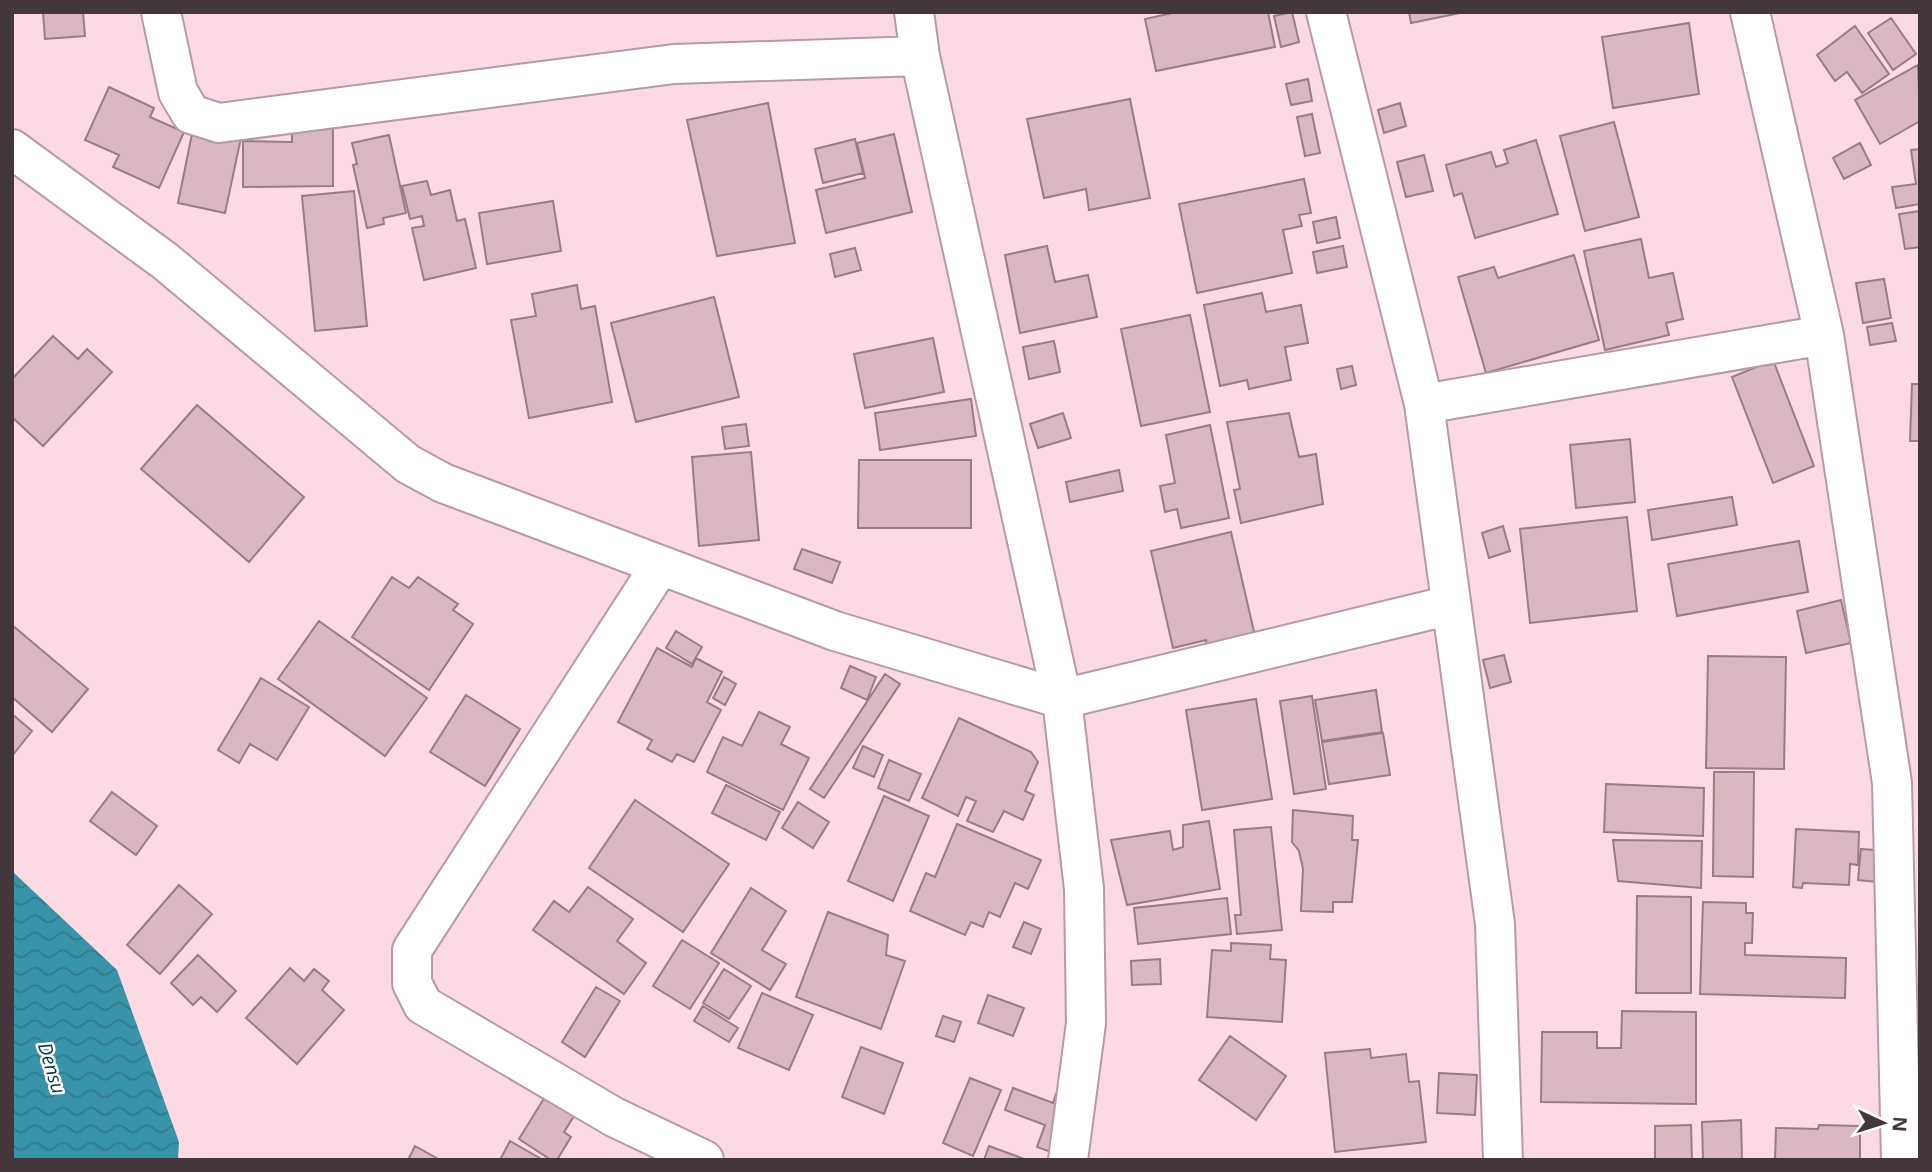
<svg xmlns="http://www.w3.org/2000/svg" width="1932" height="1172" viewBox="0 0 1932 1172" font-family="'Open Sans',sans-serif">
<defs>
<pattern id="water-waves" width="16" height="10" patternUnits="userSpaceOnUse" patternTransform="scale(1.75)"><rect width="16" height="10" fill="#3994a9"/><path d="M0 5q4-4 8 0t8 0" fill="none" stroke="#327a8b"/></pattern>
</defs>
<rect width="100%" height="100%" fill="#fcdae3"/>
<!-- water -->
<path fill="url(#water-waves)" d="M12,871L117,970L179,1142L178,1160H12Z"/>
<!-- building -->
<path fill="#d9b8c1" stroke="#9a7c84" stroke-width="2" d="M43,12H83L85,36L45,39Z
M1177,12H1268L1275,47L1156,71L1145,19Z
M1292,12L1299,42L1281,47L1274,16Z
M1409,12H1465L1411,23Z
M1891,18L1916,54L1893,70L1868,33Z
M1689,23L1699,94L1613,108L1602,37Z
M1855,26L1889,74L1862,93L1847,72L1835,81L1817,55Z
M1918,65L1920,121L1880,144L1855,100Z
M1308,79L1312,101L1291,105L1286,84Z
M109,87L154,108L150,117L184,132L159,188L113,167L119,155L85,140Z
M1130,99L1150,198L1089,210L1086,189L1044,198L1027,119Z
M768,103L795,243L717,256L687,120Z
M1400,103L1406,126L1384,133L1378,110Z
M1312,114L1320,153L1305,156L1297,117Z
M1614,122L1639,217L1585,231L1560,136Z
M194,124L242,133L225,213L178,203Z
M333,128V186L243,187V141L292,142V129Z
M894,134L912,212L826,233L816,190L865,178L857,143Z
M389,135L406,213L383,218L384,224L367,228L353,165L357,164L352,143Z
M855,139L863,173L823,183L815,149Z
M1536,140L1558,214L1475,238L1462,193L1454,196L1446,165L1491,152L1496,167L1508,163L1504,150Z
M1860,143L1871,165L1844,179L1833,158Z
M1920,149V204L1896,208L1892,187L1916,184L1911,150Z
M1424,155L1433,191L1406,197L1397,162Z
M1304,179L1311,213L1299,215L1302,226L1283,230L1292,273L1197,293L1179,204Z
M427,181L431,195L450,190L457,221L465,219L476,268L424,280L412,228L424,226L422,216L410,219L402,186Z
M354,191L367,326L315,331L302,196Z
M553,201L561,251L487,264L479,213Z
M1920,211V247L1905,249L1899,214Z
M1336,217L1340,238L1317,243L1313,222Z
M1641,239L1649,278L1673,273L1683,319L1666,323L1669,335L1605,350L1584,251Z
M1047,246L1055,282L1088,275L1097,317L1020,333L1005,255Z
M1343,246L1347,267L1317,273L1313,252Z
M855,248L861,270L835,277L830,254Z
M1574,255L1599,340L1486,373L1458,277L1494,267L1498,278Z
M1884,279L1891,318L1863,323L1856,283Z
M577,285L581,309L595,306L612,402L529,418L511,320L536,316L532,294Z
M1262,293L1266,312L1301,305L1308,343L1285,347L1291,380L1249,389L1247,380L1220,386L1204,305Z
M714,297L739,397L636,422L611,323Z
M1190,315L1210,412L1141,426L1121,329Z
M1892,323L1896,341L1870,345L1867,327Z
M53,336L78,359L87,349L112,372L43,446L12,417V379Z
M933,338L944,392L865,408L854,354Z
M1054,341L1060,372L1029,379L1023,347Z
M1773,360L1814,466L1773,483L1732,377Z
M1352,366L1356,385L1341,389L1337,369Z
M1912,384H1920V441H1910Z
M971,399L976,436L880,450L875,413Z
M197,405L304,497L249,562L141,469Z
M1063,413L1071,438L1038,448L1030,424Z
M1289,413L1299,457L1316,454L1323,504L1241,523L1234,490L1240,489L1227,422Z
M746,424L749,446L725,449L722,427Z
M1210,425L1229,518L1181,528L1177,509L1165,512L1160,486L1175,483L1166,435Z
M1630,439L1635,502L1576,508L1570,445Z
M751,452L759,540L699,546L692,457Z
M859,460H971V528H858Z
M1119,470L1123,491L1070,502L1066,482Z
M1732,497L1737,525L1652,540L1648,510Z
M1627,517L1637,611L1530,623L1520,529Z
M1503,526L1510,551L1489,558L1482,533Z
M1231,532L1255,636L1207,647L1206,640L1173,648L1151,551Z
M1799,541L1808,592L1677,616L1668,564Z
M802,549L840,562L832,583L794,569Z
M392,577L409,588L418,577L458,604L453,610L473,624L429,690L352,637Z
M1841,600L1851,643L1806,653L1797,611Z
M319,621L427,698L385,756L278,679Z
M12,625L88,689L52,732L12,697Z
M676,631L702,647L692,664L666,648Z
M657,648L692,667L696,658L722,672L707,702L721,710L694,762L677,754L672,762L647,749L652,740L618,722Z
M1504,655L1511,682L1490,688L1483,660Z
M1708,656L1786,657L1784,769L1706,768Z
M850,666L876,677L867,700L841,688Z
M885,674L900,684L824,798L810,789Z
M724,677L736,684L725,705L713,698Z
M261,678L309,707L277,760L250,744L239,763L218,750Z
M1376,690L1382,732L1322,741L1315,700Z
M466,695L520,729L485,786L430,752Z
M1312,696L1326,789L1294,794L1280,701Z
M1256,699L1272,799L1202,810L1186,710Z
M759,712L790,727L781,744L809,758L783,810L707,772L723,737L742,746Z
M12,714L32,731L12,756Z
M959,718L1031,752L1038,762L1025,791L1034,795L1023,820L1004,811L993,832L967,821L976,801L966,797L958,816L922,798Z
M1383,733L1390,775L1329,784L1322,742Z
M863,746L883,755L874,777L853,768Z
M889,760L921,774L909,801L878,788Z
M1714,772H1754L1753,877L1713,876Z
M1606,784L1704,788L1703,836L1604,832Z
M726,785L780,812L766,840L712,813Z
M112,792L157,826L136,855L90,821Z
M884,796L929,816L893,901L848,881Z
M635,800L729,864L683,932L589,868Z
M798,802L829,822L813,848L782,828Z
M1293,810L1353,816L1352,840H1358L1352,902H1333V912L1301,911L1303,869L1299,851L1292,842Z
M1209,821L1220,889L1127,905L1111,840L1170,831L1173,850L1183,847V825Z
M957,824L1041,860L1028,889L1015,883L1000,917L989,912L983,927L971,922L965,935L910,911L926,873L935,877Z
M1271,827L1282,930L1237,934L1235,915H1241L1234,830Z
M1796,829L1859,832L1858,865L1850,864L1849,885L1803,883L1802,888L1793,887Z
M1613,840L1702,841L1701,888L1618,881Z
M1861,849L1890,851L1887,883L1858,880Z
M179,885L212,914L160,974L127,945Z
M588,887L633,919L617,941L646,963L624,994L533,930L554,901L569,912Z
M751,888L786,911L762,950L786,964L770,990L711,953Z
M1637,896L1691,897V993H1636Z
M1227,898L1231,934L1138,944L1134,908Z
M1703,902L1746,903V913H1753L1752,943H1745V955L1846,958L1845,998L1700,994Z
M828,912L888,935L886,955L905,961L881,1029L796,997Z
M1024,922L1041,929L1031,954L1013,947Z
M682,940L719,963L690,1009L653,986Z
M1231,943L1271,945L1270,959L1286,960L1282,1022L1207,1017L1212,950L1231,951Z
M198,955L236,991L217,1012L201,997L193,1005L171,983Z
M1160,959L1161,984L1132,985L1131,961Z
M290,968L304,981L314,969L329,981L322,990L344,1010L297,1064L246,1018Z
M724,969L751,986L729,1019L703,1003Z
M596,987L620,1001L585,1057L562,1042Z
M762,993L813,1015L789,1070L738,1048Z
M988,995L1024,1008L1013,1036L978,1023Z
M703,1006L738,1028L729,1042L694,1021Z
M1622,1011L1696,1012V1104L1541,1102L1542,1032H1597V1048H1621Z
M943,1016L961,1022L954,1042L936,1036Z
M1230,1036L1286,1076L1256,1120L1199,1080Z
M861,1047L903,1063L884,1114L842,1097Z
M1370,1049L1371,1058L1406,1054L1409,1082L1419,1081L1426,1142L1335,1152L1325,1053Z
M1439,1073L1477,1075L1475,1115L1437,1113Z
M970,1078L1001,1090L973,1156L943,1143Z
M551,1087L581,1105L564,1132L571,1137L557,1160H551L519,1139Z
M1013,1088L1053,1103L1056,1094L1070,1099L1051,1152L1037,1147L1045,1125L1005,1110Z
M1741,1120L1742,1160H1703L1702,1122Z
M1691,1125L1692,1160H1655V1126Z
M1819,1125L1860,1126V1160H1775L1776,1128L1818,1129Z
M510,1141L543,1160H500Z
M415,1146L440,1160H408Z
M989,1146L1027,1160H984Z"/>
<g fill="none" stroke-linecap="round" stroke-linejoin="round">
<!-- minor casing -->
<g stroke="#b99aa2" stroke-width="42">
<path id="minor" d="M161,12L178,92L191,114L219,123L674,64L920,56
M914,12L920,56L1062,699L1084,889L1086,1023L1068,1160
M1326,12L1424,404L1495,924L1503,1160
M1750,12L1824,335L1892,783L1901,1160
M12,149L165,261L408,464L443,483L835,631L1062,699L1451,605
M1424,404L1824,335
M660,566L412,950V983L423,1005L614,1117L704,1160"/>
</g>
<!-- minor -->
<use href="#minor" stroke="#fff" stroke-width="38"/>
</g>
<g text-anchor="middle" stroke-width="5" stroke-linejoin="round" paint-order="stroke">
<!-- water labels -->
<g font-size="19" font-style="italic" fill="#003a45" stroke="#fff">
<text transform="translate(52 1068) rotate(73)" y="7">Densu</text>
</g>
</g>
<!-- border -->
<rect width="1932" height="1172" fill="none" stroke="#44373b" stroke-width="28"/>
<!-- north arrow -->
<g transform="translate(1883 1123) rotate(94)" stroke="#ffffff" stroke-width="5" paint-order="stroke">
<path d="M0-5L12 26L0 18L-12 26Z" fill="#44373b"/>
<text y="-10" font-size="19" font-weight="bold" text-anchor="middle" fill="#44373b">N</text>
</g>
</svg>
